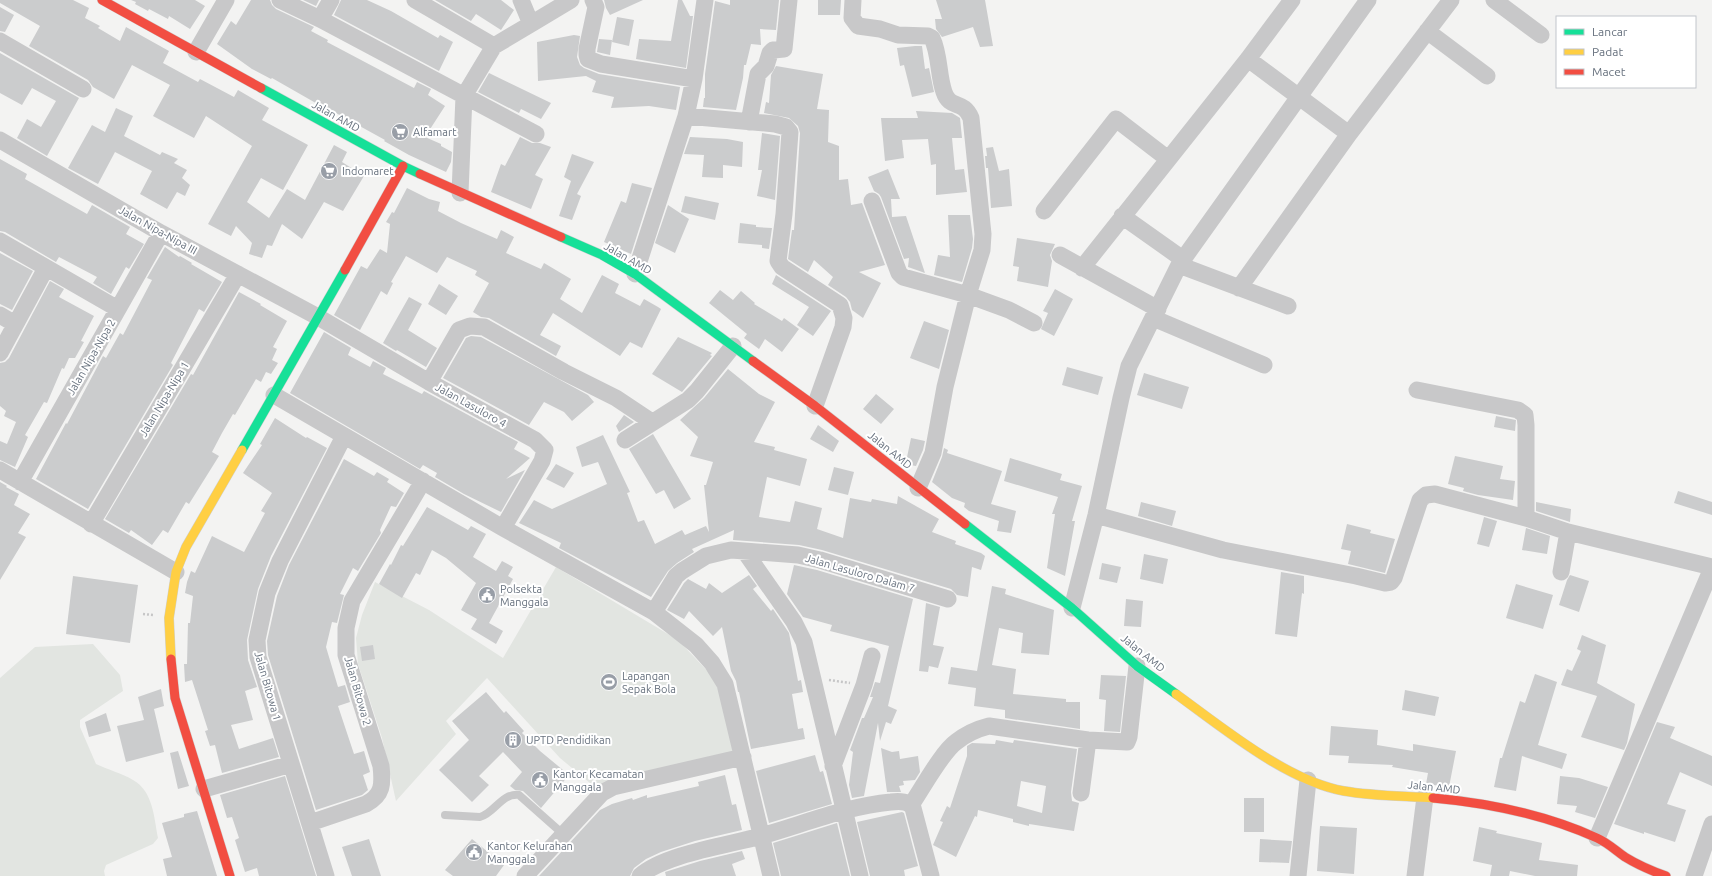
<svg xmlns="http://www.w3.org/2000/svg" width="1712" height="876" viewBox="0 0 1712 876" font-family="Ubuntu,sans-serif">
<rect width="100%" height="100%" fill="#f3f3f2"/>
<!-- green -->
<path fill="#e2e5e1" d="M556,567L678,640L716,680L735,752L596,788L560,758L487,678L446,721L456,734L396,801L382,738L358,664L356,638L362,615L375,582L429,610L503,658Z
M93,644L120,675L123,691L80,720V727L96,764C108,770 122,773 133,780C153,791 154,817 158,838L153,844L106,865L104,871L105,876H0V678L35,647Z"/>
<!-- building -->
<path fill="#cbcccd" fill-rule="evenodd" d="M0,0H73L89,8L85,18L100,26L98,28L120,41L126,27L169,51L163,63L198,82L200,79L234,97L238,90L269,108L262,120L308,145L283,190L261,178L247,202L269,218L287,189L305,200L334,145L347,152L342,162L364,176L343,211L324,202L302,239L282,224L272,246L267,245L262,258L249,254L252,243L236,226L231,236L208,224L252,146L206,116L194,138L153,116L170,85L132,65L114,99L93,87L88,80L29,46L40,26L0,3Z
M131,0H195L205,6L190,29L169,16L168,19L149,9L148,11L135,4L136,2Z
M251,0H270L272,5L276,9L314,27L311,31L328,40L327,42L414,88L417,82L431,89L428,95L445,106L425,137L441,144V146L452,152L451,162L446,172L409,155L384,141L385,140L336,113L335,114L272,78L271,79L252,69L217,44L231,21L236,25Z
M303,0H319L316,6Z
M341,0H367L391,11L438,38L440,35L453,42L439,71L334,15Z
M435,0H501L514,10L501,30L476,14L471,21Z
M604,0H643L610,15L606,8Z
M678,0H682L690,16H693L686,68L636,59L639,39L671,41Z
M730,0H779L776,30L760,29L761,45L751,44L746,65H744L743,78L736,110L703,107L704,98H705V74L715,1L730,5Z
M818,0H841L840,15H818Z
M936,0H985L993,46L980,47L973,27L942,37L936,29L935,19H942Z
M0,7L14,15L5,32L0,31Z
M617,17L634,20L629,46L612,42Z
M574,35L580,36L577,57L580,65L584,68L599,74L680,87L676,110L649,106L611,108L614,97L592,92L596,81L586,76L538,81L537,42Z
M599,39L612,40L610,55L597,52Z
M915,46H922L925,69L929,68L934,92L912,97L904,65L900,66L897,48Z
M0,53L79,98L47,156L17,138L27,119L41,127L56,101L32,88L22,105L0,93Z
M776,66L823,74L817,109L829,110L828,142L839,146V180L848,179L851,205L862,203L885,265L859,272L881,283L863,318L852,310L850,302L846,297L828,285L833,277L814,260L808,272L788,259L792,230H794L800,133L798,126L789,118L764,113L766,102L769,103L771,75Z
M489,73L551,103L541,119L521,109L519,113L478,92Z
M116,108L133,116L124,136L160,155L162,152L178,159L174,163L187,170L182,178L190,185L185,196L177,192L167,209L140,194L152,171L115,152L98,184L68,168L92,125L105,132Z
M916,111L952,113L960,118L962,138H952L955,170L964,169L967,192L936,195V164L931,165L928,139L902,140L904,158L885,161L881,118H918Z
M762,133L780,136L775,200L757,196L762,170H758Z
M520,137L532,143H540L551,147L535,175L543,179L531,209L491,192L501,164L505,166Z
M690,137L727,139L743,142L742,167L723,165V178L702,177L704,155L684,154Z
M993,147L999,171L1009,169L1012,206L991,208L988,168H986L985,156H987L986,148Z
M572,154L594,162L577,194L581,196L572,220L559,216L571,181L564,177Z
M0,159L27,174L25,179L87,214L92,205L130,227L126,234L144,244L129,269L126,267L111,294L93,283L97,277L59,257L56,262L5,232L0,231Z
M888,169L900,199H891L892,217L906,216L925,273L908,267L909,258L904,259L881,197L879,194L874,191L868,177Z
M632,183L652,188L631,254L604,242L621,201L626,203Z
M407,188L429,199L440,202L438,211L461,223L497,239L501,230L514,237L506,253L541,269L544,263L571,279L560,299L582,313L602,275L619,284L615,293L640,306L644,299L658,307L661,309L642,348L630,342L620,356L553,313L540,335L561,346L556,356L489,318L481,317L473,312L489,283L475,275L477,271L447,257L437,273L406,256L391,282L393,283L387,295L381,291L360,330L334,315L361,266L367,269L380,249L387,253L390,224L386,222L392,212L394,213Z
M685,196L719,203L715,220L681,212Z
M668,205L689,219L675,253L655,243Z
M948,215H970L973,239L972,248L962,282L934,275L938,255L950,257Z
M740,223L756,225V227L772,228L769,249L762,248V245L738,243Z
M1017,238L1055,244L1050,255L1052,261L1048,287L1017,281L1019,267L1013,266Z
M165,247L179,257L180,256L192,263L191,264L222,282L204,312L199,309L171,363L173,365L88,509L36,479L66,423L67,424L103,356L106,358L120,333L123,335L152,280L147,278Z
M0,253L33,271L12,310L0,304Z
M776,275L831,311L813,336L797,325L809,307L772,284Z
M50,281L64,289L59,297L94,316L81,341L84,342L75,358H69L64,369L62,368L47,403L44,402L25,435L28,437L15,467L0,460V441L7,444L16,422L4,416L6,411L0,406V363L5,362L9,358Z
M439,284L458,296L446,315L428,304Z
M1055,289L1073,299L1054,336L1041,329L1048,313L1043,311Z
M720,290L733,300L741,291L755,303L754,304L782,321L784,318L799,329L782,352L765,339L759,349L744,338L747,334L709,303Z
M239,292L261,304L260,305L287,321L273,347L277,349L272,360L278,363L271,374L266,372L261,382L256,379L235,415L233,414L222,433L212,452L219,456L189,504L186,502L168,533L163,530L152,545L131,530L129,533L105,519L191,374L193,375Z
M409,297L422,304L408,330L437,348L426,367L397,350L396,351L383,343Z
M924,321L949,330L939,369L910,358Z
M324,332L351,348L348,355L370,367L373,361L386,368L383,374L422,394L424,391L518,442L514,449L530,458L506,479L525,470L501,512L464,494L435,477L437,473L423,465L420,469L290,393Z
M471,336L481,337L588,395L594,402L572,421L564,412L544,402L529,425L443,378L466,338Z
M678,337L712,353L710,355L712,356L682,392L652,374Z
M1067,367L1103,377L1098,395L1062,385Z
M728,369L759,394L775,402L754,442L775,447L774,450L807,459L800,486L767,477L759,517L790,522L795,501L822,508L817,529L843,538L850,498L871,502L872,499L897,504L898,496L939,519L932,532L956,541L955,544L981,553L985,556L981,570L972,567L968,597L957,595L951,589L822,550L799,545L733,540L734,530L692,549L694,552L677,563L668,571L651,597L559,548L561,543L519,523L534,500L552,509L607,484L598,462L582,467L576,447L603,435L630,492L627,493L638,522L644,520L655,544L682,530L685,535L706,526L709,532L704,485H706L713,462L690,456L698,437L680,420L704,398Z
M1144,373L1189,387L1182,409L1137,395Z
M876,394L894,409L881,424L863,409Z
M624,415L634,422L619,432L616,426Z
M1496,416L1516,420L1515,431L1494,427Z
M275,418L306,438L307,437L327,448L271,556L258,589L247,640L248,660L257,687L245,691L253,720L231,725L239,749L273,738L279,757L222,773L215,745L210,746L205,731L208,730L192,680L185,682L184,664H187L188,623H190L193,596L185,593L187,582L191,571L195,573L212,536L244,552L265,513L261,511L272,493L243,473L262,445L260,444Z
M818,425L839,441L833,452L810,439Z
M653,434L691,499L674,509L664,490L656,494L629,449Z
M911,438L925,441L923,450L916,466L910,465L906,462Z
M944,448L948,450L947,453L1002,471L991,504L1016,511L1011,533L997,531L999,521L969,511L964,507L965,503L952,498L932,482L942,457Z
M1455,456L1503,466L1500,479L1515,481L1513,500L1478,495L1463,491L1464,488L1448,484Z
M1010,458L1062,474L1060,480L1082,486L1072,521H1075L1065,576L1047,568L1055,514H1052L1058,497L1004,481Z
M344,459L374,476L377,472L389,479L387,482L404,493L396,507L391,506L380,530L381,533L358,571L353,568L340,594L344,595L337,623L332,622L326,647L338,687L345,685L350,702L338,706L354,754L364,751L370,772L363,775L368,790L362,795L316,810L268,655L267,641L277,596L289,565Z
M556,464L574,473L564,488L546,479Z
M834,467L854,472L848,495L828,490Z
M0,482L7,486L6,487L19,494L14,505L30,514L18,533L26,537L0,580Z
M1678,491L1712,502V515L1674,503Z
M1141,502L1176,511L1172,526L1138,516Z
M1536,502L1571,509L1570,522L1536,511Z
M427,507L468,530L471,526L486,534L473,557L496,571L502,561L513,567L508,576L513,579L489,623L503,631L496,644L471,629L477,619L461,610L476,583L446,558L432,550L420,575L416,573L402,598L379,584L390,564L391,565L401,545L403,546Z
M1484,517L1497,521L1489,547L1477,544Z
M1347,524L1371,530L1370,533L1395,539L1385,573L1348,564L1351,551L1341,549Z
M1526,528L1550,536L1547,554L1522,550Z
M1144,554L1168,559L1163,584L1140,579Z
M1102,563L1121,567L1117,583L1099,579Z
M794,565L817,570L913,599L888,706L897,710L891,724L886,722L880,741L878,723L864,796L852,798L849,785L853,752L850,750L862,718H864L873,697H870L875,682L880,683L889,646L830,631L832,625L803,617L787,594Z
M1281,572L1304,576V594L1302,593L1297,637L1275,634Z
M749,575L757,586L753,589L771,611L773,609L789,633L798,681L801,680L803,692L792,694L798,729L803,728L805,739L751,749L739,692H738L736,681L731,671L722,627L713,636L689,611L684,619L667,610L684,583L688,579L706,589L709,583L722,593Z
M1570,575L1589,581L1579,612L1559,605L1567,580Z
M73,576L138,585L130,643L66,634Z
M1516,584L1553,595L1543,629L1506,618Z
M992,586L1006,589L1005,594L1054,610L1049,655L1021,653L1023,633L999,628L992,665L1016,669L1013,694L1066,699V702H1080V729L1005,718V710L974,706L976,688L948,684L951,667L977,671Z
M1126,599L1143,601L1141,627L1124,626Z
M926,603L940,607L933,645L944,647L938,668L929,666L928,672L919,671Z
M1582,635L1606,645L1597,683L1635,704L1627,743L1624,750L1581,737L1597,696L1561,685L1567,669L1572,671L1581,651L1577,649Z
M373,645L375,659L362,661L360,647Z
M1535,674L1557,682L1538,745L1567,754L1562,769L1522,756L1516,791L1494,787L1500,758H1502L1520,701L1525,703Z
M1101,675L1126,676L1120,732L1104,731L1106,700L1099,699Z
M161,689L164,706L154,709L164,752L126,762L117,726L144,720L138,697Z
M1405,690L1439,697L1435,716L1402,710Z
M486,692L504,713L506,711L524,731L522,733L540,751L569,775L541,808L523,791L515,790L510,786L522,772L503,752L479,776L489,785L472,802L439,770L469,740L452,721Z
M106,713L111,731L89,737L85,722Z
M1657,722L1675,727L1670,738L1712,756V786L1680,772L1667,804L1686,810L1675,842L1644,832V834L1614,824Z
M1331,726L1378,730L1377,745L1413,751V744L1456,751L1449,787L1426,784L1428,773L1392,767L1393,765L1348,763L1349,756L1329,755Z
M996,740L1013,743L1014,740L1077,749L1071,792L1072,801L1079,803L1074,831L1029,824V826L1013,822V819L978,810L977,817L975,816L956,857L933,845L943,822L940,821L947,806L950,808L967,756V746L972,743L995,744ZM1021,781L1046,786L1042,813L1017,806Z
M881,748L892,752L899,751L900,759L918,756L920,772L915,780L903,781L904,785L899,786L901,792H887Z
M178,751L189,786L178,789L170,753Z
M815,755L820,772L823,771L832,804L769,823L756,771Z
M725,775L732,805L736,804L742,830L695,841L661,852L646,859L634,868L630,876H539L600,810L612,804L632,798L633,800L647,795V798L699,786L698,782Z
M285,776L316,876H259L257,868L245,872L235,840L239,838L232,817L227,818L220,795Z
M1560,776L1579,778L1608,787L1595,818L1575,812L1577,806L1557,804Z
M1244,798H1264V832H1244Z
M197,811L217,876H167L163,859L172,857L162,823L184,817V814Z
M902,812L904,813L918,866L904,870L905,876H870L857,822Z
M837,823L850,876H781L773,843Z
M1320,826L1357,828L1354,874L1317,871Z
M1479,827L1497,831L1496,833L1542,843L1539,860L1578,865L1577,876H1535L1510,871L1509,876H1490L1492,865L1473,861Z
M369,839L381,876H352L342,847Z
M472,839L504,865L496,876H453L445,870Z
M1260,839L1292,841L1289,863L1259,862Z
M742,851L745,859L732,864L736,876H666L665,872L700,861Z"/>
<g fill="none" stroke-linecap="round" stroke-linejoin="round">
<!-- fast casing -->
<g stroke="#cfd0d0" stroke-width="10">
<path id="fast" d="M261,88L403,166L420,174
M561,237L602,255L635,274L753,361
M242,450L345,270
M965,524L1072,608L1137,666L1176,694"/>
</g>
<!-- slow casing -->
<g stroke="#cfd0d0" stroke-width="10">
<path id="slow" d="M171,659L169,618L176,572L186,547L242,450
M1176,694C1223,728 1287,781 1344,791C1372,796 1404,796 1433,798"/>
</g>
<!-- jam casing -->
<g stroke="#cfd0d0" stroke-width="10">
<path id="jam" d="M102,0L261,88
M420,174L561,237
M345,270L403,166
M753,361L815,406L965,524
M171,659L175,698L230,876
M1433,798C1489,803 1546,815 1597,838C1608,843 1615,850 1625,857C1638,865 1652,871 1666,876"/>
</g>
<!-- path -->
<path stroke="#c6c6c7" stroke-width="2.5" stroke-dasharray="2 2" stroke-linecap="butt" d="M143,614L153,615
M829,680L850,683"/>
<!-- lane -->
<path stroke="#c8c8c9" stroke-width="8" d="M445,815L480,817C495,813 501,793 519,795L563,834"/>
<!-- street -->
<path stroke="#c8c8c9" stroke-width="17" d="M280,0L320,19
M331,0L320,19L536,134
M415,0L494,46
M593,0L596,7L587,49V55L588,59L601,64L694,79
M853,0L852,18L858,26L880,29L898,35L928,36L932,38C940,55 938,75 944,92C950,110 963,99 971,118L983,234L982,250L968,295L945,387L933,453L918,488
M1494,0L1541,35
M531,24L571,0
M1427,31L1487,76
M0,41L83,89
M196,52L226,0
M1248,59L1349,134
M686,116L775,124L786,127L790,132L784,214L778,261L782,267L840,305L844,318L843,327L815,406
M749,122L758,74L766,66L770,53L773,50L784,49L789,0
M0,140L161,233L318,317L429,382L535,440L545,450L542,461L503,528
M460,193L464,96L494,46L531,24L521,0
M872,201L899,273L903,277L968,295L1009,310L1034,323
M1044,211L1116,119L1168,159
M1122,216L1184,260
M0,241L118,309
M1060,255L1158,309
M1179,265L1288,306
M1082,268L1248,59L1292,0
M635,274L686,116L694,79L705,0
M1239,288L1349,134L1451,0
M0,315L15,324
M1153,318L1264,365
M0,353L46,268
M429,382L459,330L470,326L484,327L564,372L616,398L652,422
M1417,390L1518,410L1525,415L1526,425V518
M274,395L503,528L654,612L696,645L712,663L725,684L771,876
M625,440L688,400L697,391L733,346
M0,470L176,572
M20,482L161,233
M1096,515L1223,550L1356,576L1385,583L1391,582L1394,578L1420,500L1426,495L1435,494L1526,518L1568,532L1561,572
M91,524L238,274
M1568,532L1712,567
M745,552L794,622L804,642L860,876
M1072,608L1096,515L1121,398L1129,366L1179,265L1368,0
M654,612L676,576L682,571L706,556L731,550L798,555L820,560L948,599
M833,766L864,685L872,656
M204,789L291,764
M1081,793L1088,740
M911,805C922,789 942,752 956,742C966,734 977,729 989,726L1088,740L1127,742L1129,737L1137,666
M310,823L366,804C383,795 383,784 381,766L346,655V628L352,601L423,481
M1597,838L1712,568
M326,876L258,657L257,640L267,593L280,561L344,436
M525,876L602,793L613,787L743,757
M640,876C664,854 729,845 761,836C804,824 847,806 891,802C899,801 909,801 913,808L931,876
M1298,876L1308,780
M1415,876L1425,797
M1694,876L1712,824"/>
<!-- fast -->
<use href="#fast" stroke="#16e098" stroke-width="9"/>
<!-- slow -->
<use href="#slow" stroke="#ffcf43" stroke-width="9"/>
<!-- jam -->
<use href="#jam" stroke="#f24e42" stroke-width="9"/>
</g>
<!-- icons -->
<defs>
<g id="supermarket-disc" transform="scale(0.9)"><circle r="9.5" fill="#989ea7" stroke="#fff"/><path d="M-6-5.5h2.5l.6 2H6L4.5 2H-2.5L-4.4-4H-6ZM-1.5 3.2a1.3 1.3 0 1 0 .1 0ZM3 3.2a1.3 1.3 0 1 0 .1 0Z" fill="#fff"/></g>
<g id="civic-disc" transform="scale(0.9)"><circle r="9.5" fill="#989ea7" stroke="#fff"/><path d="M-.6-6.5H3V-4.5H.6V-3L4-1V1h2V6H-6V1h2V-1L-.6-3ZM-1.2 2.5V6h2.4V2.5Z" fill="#fff"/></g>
<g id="stadium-disc" transform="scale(0.9)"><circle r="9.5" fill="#989ea7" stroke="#fff"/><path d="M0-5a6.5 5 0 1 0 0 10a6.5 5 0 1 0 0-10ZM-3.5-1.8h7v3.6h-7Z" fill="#fff"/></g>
<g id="building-disc" transform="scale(0.9)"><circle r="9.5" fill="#989ea7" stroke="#fff"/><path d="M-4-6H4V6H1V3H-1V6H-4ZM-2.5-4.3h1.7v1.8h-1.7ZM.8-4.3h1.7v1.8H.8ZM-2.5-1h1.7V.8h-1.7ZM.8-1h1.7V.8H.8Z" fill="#fff"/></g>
</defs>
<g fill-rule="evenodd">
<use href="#supermarket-disc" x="400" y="132"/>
<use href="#supermarket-disc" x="329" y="171"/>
<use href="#civic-disc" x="487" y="595"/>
<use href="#stadium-disc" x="609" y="682"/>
<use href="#building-disc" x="513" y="740"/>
<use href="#civic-disc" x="540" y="780"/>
<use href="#civic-disc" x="474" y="852"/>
</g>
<g text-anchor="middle" stroke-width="4" stroke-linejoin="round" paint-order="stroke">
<!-- street labels -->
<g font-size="11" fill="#67717e" stroke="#fff">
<text transform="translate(336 116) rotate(29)" y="4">Jalan AMD</text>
<text transform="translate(158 230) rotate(29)" y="4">Jalan Nipa-Nipa III</text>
<text transform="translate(628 258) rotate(30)" y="4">Jalan AMD</text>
<text transform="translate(91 357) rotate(-60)" y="4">Jalan Nipa-Nipa 2</text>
<text transform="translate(164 399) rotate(-59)" y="4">Jalan Nipa-Nipa 1</text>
<text transform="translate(471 405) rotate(29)" y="4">Jalan Lasuloro 4</text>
<text transform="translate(890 450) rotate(39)" y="4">Jalan AMD</text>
<text transform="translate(860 573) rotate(16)" y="4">Jalan Lasuloro Dalam 7</text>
<text transform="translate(1143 653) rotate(39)" y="4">Jalan AMD</text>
<text transform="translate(268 686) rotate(74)" y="4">Jalan Bitowa 1</text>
<text transform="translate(358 691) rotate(74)" y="4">Jalan Bitowa 2</text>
<text transform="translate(1434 787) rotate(6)" y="4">Jalan AMD</text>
</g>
<!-- poi labels -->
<g font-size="11" fill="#67717e" stroke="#fff" text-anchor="start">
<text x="413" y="136">Alfamart</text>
<text x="342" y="175">Indomaret</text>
<text x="500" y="593">Polsekta<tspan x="500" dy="13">Manggala</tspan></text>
<text x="622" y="680">Lapangan<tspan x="622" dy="13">Sepak Bola</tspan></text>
<text x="526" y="744">UPTD Pendidikan</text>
<text x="553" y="778">Kantor Kecamatan<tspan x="553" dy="13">Manggala</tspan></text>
<text x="487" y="850">Kantor Kelurahan<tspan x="487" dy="13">Manggala</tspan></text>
</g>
</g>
<!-- legend -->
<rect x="1556" y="16" width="140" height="72" fill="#ffffff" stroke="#c2c6cb"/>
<rect x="1564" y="29" width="20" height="6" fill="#16e098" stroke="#c2c6cb"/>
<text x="1592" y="36" font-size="12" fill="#67717e">Lancar</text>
<rect x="1564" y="49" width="20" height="6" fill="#ffcf43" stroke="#c2c6cb"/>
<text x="1592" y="56" font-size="12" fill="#67717e">Padat</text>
<rect x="1564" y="69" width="20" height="6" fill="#f24e42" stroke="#c2c6cb"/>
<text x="1592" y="76" font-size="12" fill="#67717e">Macet</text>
</svg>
